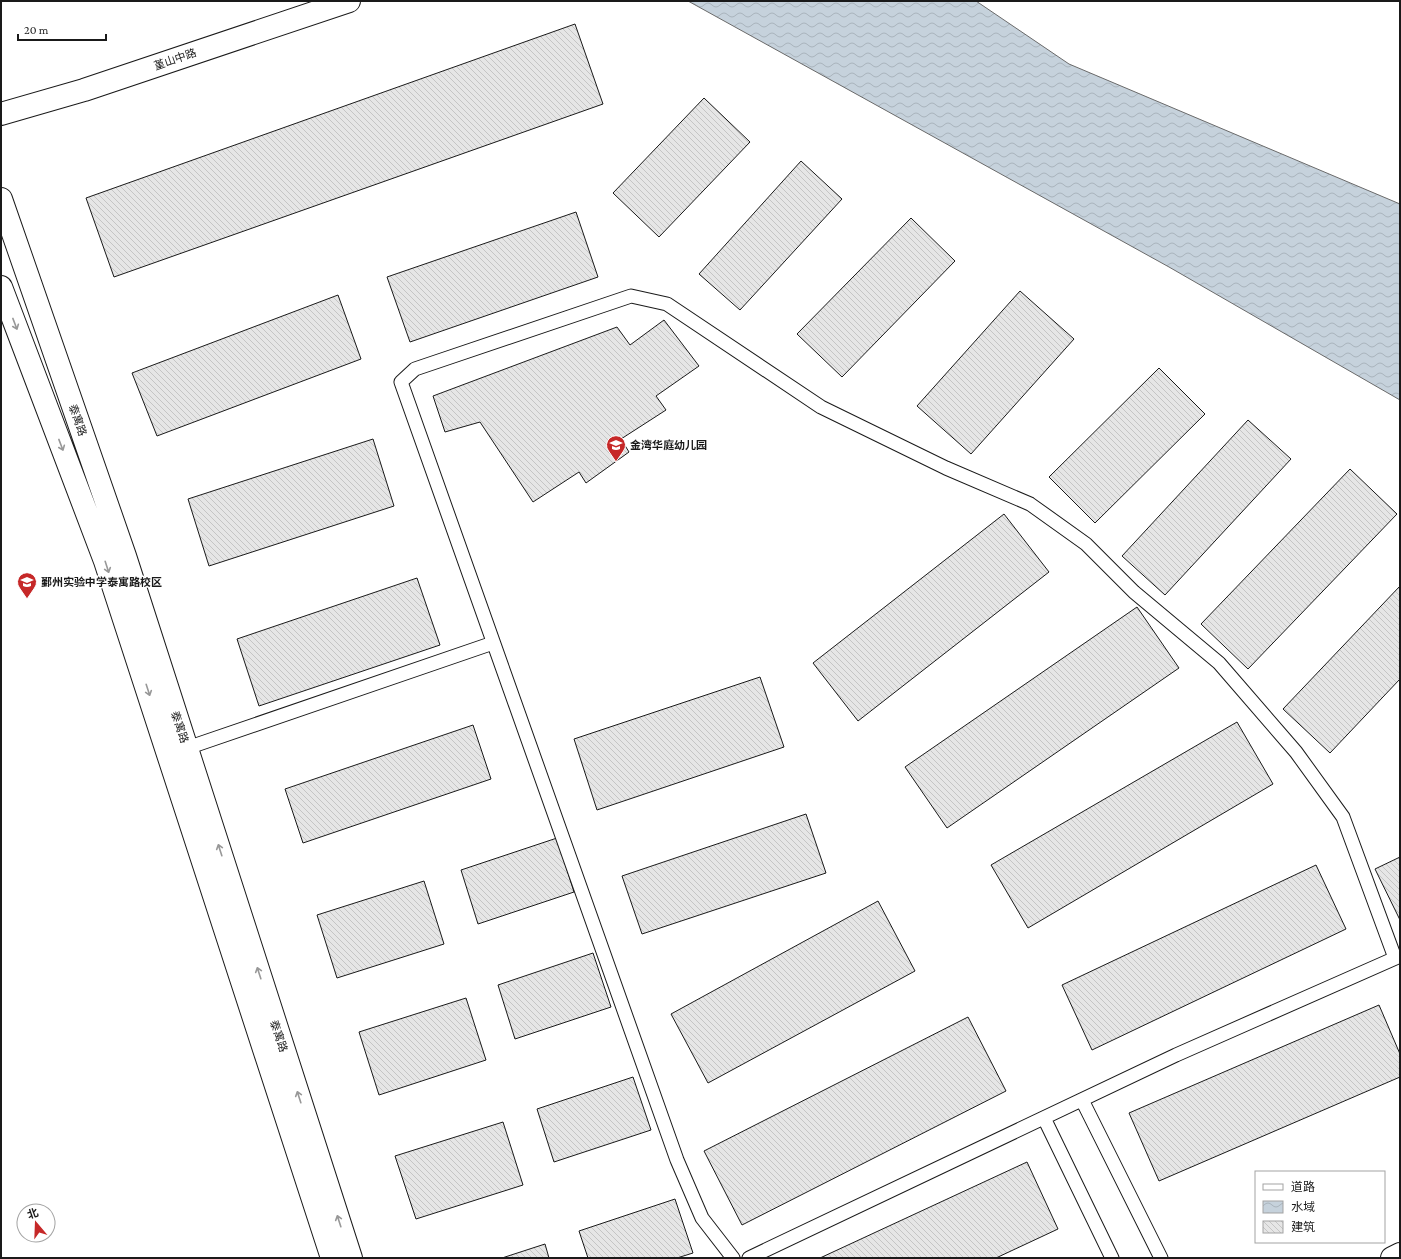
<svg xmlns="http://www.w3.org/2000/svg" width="1401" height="1259" viewBox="0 0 1401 1259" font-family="'Crimson Pro','Noto Sans SC',serif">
<defs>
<pattern id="water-waves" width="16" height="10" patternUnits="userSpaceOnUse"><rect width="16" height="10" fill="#c6d2dc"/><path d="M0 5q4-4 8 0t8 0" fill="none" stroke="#aab4bc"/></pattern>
<pattern id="building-back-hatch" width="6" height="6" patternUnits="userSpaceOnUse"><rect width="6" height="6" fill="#e6e6e6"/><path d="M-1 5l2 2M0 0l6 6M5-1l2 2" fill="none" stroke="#c5c5c5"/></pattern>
</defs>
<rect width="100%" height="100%" fill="#fff"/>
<!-- water -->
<path fill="url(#water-waves)" stroke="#6a6a6a" d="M688,1H976L1069,64L1400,204V400L1169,267Z"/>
<!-- building -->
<path fill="url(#building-back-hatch)" stroke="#1a1a1a" d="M575,24L603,104L114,277L86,198Z
M704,98L750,142L659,237L613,193Z
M801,161L842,199L740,310L699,274Z
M576,212L598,277L410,342L387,277Z
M911,218L955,261L842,377L797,334Z
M1020,291L1074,339L971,454L917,406Z
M338,295L361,359L157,436L132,373Z
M664,320L699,366L656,396L666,410L621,439L629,452L586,483L579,472L533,502L480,422L445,432L433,396L617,327L630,345Z
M1159,368L1205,414L1095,523L1049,477Z
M1248,420L1291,459L1165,595L1122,556Z
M373,439L394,506L209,566L188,499Z
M1350,469L1397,514L1248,669L1201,624Z
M1004,514L1049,572L858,721L813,663Z
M417,578L440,645L259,706L237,639Z
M1400,586V679L1330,753L1283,709Z
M1137,607L1179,668L947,828L905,767Z
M760,677L784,747L597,810L574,739Z
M1237,722L1273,784L1028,928L991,865Z
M473,725L491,779L303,843L285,789Z
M806,814L826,873L642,934L622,876Z
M557,838L574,892L478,924L461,870Z
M1400,857V920L1375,869Z
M1316,865L1346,929L1092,1050L1062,985Z
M424,881L444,944L337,978L317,915Z
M878,901L915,971L708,1083L671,1014Z
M593,953L611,1007L515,1039L498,985Z
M466,998L486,1060L379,1095L359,1032Z
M1379,1005L1400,1054V1077L1159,1181L1129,1113Z
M968,1017L1006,1091L742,1225L704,1151Z
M633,1077L651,1130L554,1162L537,1109Z
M503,1122L523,1185L416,1219L395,1156Z
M1027,1162L1058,1229L996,1258H820Z
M675,1199L693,1253L677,1258H588L579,1231Z
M545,1244L549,1258H502Z"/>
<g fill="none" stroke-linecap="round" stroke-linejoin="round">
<!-- lane casing -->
<g stroke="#1a1a1a" stroke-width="15">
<path id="lane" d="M187,748L493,643
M1082,1100L1161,1258
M1044,1118L1112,1258
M733,1258L702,1218L677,1160L401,382L415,369L631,296L667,304L821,407L946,468L1030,504L1086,544L1134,592L1219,663L1296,752L1343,817L1395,958
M749,1258L1176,1055L1400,956"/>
</g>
<!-- secondary casing -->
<g stroke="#1a1a1a" stroke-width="24">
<path id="secondary" d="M1,114L84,90L349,1
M1,199L125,556L351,1258
M1,287L105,561L332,1258
M1392,1258L1400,1254"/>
</g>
<!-- lane -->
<use href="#lane" stroke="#fff" stroke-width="13"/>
<!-- secondary -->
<use href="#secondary" stroke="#fff" stroke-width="22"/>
</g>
<!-- one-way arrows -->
<defs><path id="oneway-shaft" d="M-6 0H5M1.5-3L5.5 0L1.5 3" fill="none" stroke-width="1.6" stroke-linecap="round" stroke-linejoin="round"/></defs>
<g stroke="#989898">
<use href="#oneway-shaft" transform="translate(15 324) rotate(69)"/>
<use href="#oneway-shaft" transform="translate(61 445) rotate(69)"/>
<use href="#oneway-shaft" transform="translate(107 567) rotate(72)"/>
<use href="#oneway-shaft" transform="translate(148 690) rotate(72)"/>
<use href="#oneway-shaft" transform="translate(220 850) rotate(-108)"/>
<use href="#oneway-shaft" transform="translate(259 973) rotate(-108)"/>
<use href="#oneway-shaft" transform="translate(299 1097) rotate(-108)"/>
<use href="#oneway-shaft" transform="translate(339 1221) rotate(-108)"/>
</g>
<!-- icons -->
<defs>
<g id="school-pin" transform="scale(1)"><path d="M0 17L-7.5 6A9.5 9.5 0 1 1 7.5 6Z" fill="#c62828" stroke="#fff"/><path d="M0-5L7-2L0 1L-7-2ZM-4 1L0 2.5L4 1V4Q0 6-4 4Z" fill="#fff"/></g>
</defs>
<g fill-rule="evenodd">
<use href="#school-pin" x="616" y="445"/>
<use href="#school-pin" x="27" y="582"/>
</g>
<g text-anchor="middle" stroke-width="3" stroke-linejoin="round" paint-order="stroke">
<!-- street labels -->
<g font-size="11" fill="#1a1a1a" stroke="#fff">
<text transform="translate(175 59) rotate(-19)" y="4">堇山中路</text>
<text transform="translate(78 420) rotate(71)" y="4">泰寓路</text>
<text transform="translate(180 727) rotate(72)" y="4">泰寓路</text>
<text transform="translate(279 1036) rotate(72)" y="4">泰寓路</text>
</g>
<!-- poi labels -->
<g font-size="11" font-weight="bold" fill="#1a1a1a" stroke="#fff" text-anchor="start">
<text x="630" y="449">金湾华庭幼儿园</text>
<text x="41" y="586">鄞州实验中学泰寓路校区</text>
</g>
</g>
<!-- border -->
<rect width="1401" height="1259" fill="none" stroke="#1a1a1a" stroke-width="4"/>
<!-- legend -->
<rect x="1255" y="1171" width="130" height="72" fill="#ffffff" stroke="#a3a3a3"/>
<rect x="1263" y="1184" width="20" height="6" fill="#ffffff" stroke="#a3a3a3"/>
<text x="1291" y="1191" font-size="12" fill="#1a1a1a">道路</text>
<rect x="1263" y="1201" width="20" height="12" fill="url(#water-waves)" stroke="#a3a3a3"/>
<text x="1291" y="1211" font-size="12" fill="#1a1a1a">水域</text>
<rect x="1263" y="1221" width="20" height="12" fill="url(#building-back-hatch)" stroke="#a3a3a3"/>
<text x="1291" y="1231" font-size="12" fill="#1a1a1a">建筑</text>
<!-- north arrow -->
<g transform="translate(36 1223) rotate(341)"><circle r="19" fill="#ffffff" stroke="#a3a3a3"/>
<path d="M0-3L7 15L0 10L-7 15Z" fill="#c62828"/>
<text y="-6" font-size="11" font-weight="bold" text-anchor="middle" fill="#1a1a1a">北</text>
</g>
<!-- scale -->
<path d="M18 34v6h88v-6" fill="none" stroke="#1a1a1a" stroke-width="2"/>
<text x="24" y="34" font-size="12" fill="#1a1a1a" stroke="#ffffff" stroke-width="3" paint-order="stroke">20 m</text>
</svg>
